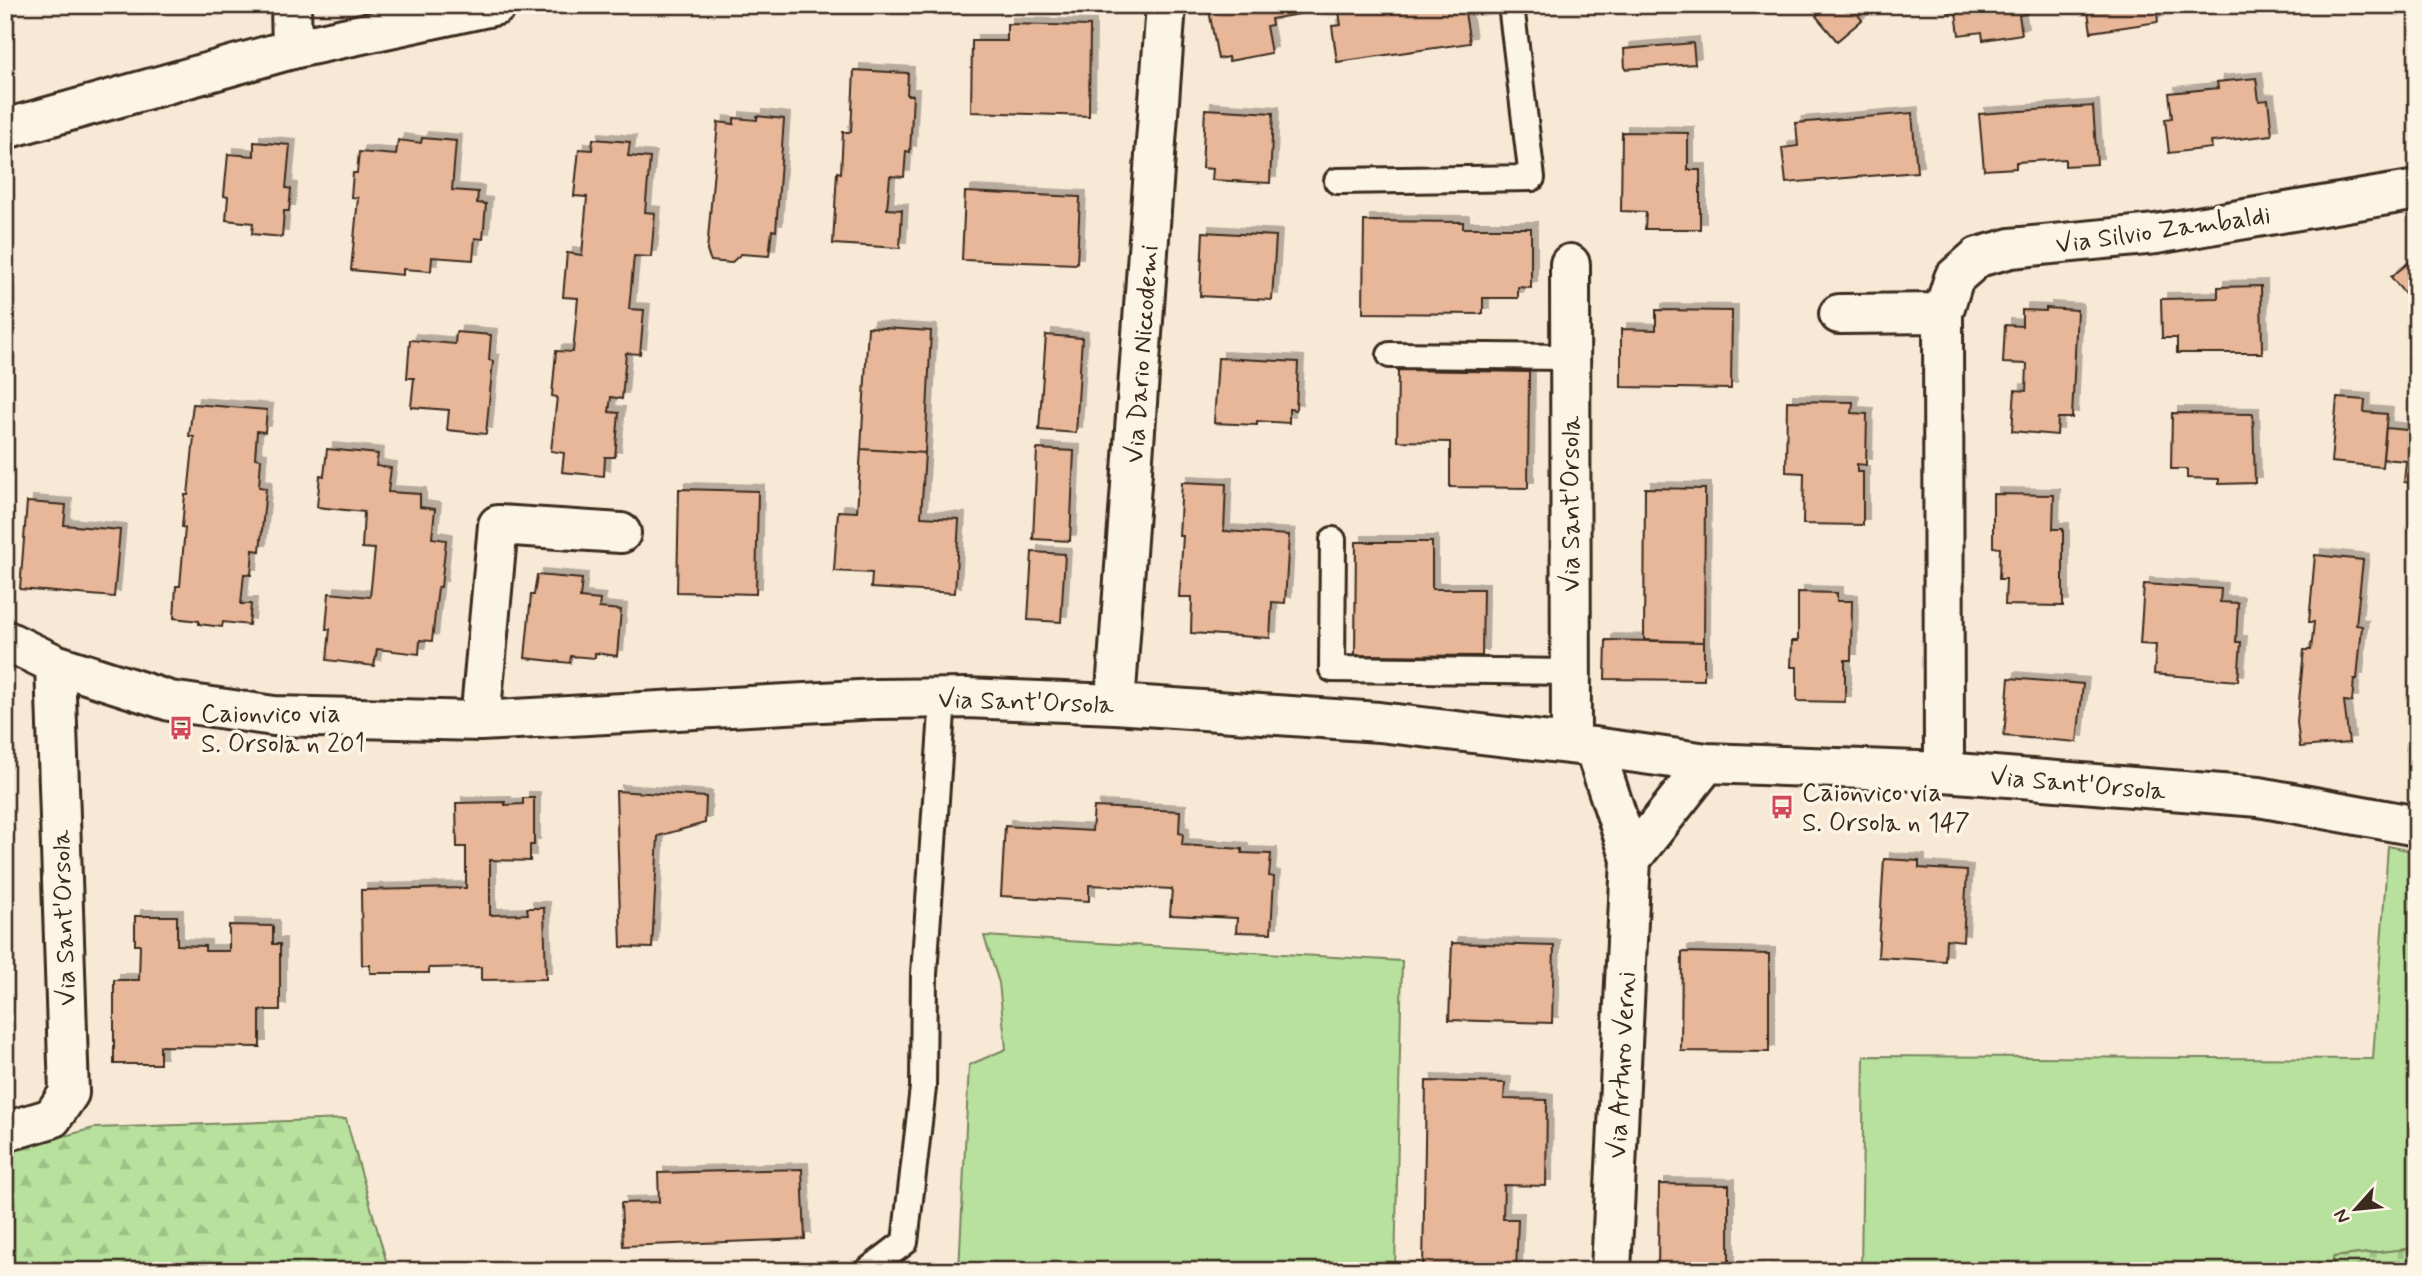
<svg xmlns="http://www.w3.org/2000/svg" width="2422" height="1276" viewBox="0 0 2422 1276" font-family="Mynerve,sans-serif">
<defs>
<pattern id="forest-firs" width="22" height="20" patternUnits="userSpaceOnUse" patternTransform="scale(1.75)"><rect width="22" height="20" fill="#b7e19d"/><path d="M5 1l3.5 6h-7zM16 11l3.5 6h-7z" fill="#9ec187"/></pattern>
<pattern id="cemetery-stones" width="16" height="16" patternUnits="userSpaceOnUse" patternTransform="scale(1.75)"><rect width="16" height="16" fill="#b7e19d"/><path d="M2 7V4a2 2 0 0 1 4 0v3zM10 15v-3a2 2 0 0 1 4 0v3z" fill="#9ec187"/></pattern>
<filter id="shadow"><feDropShadow dx="6" dy="-6" stdDeviation="0" flood-color="#0004"/></filter>
</defs>
<rect width="100%" height="100%" fill="#f8e9d6"/>
<filter id="ink" filterUnits="userSpaceOnUse"><feTurbulence type="fractalNoise" baseFrequency=".0143" numOctaves="2"/><feDisplacementMap in="SourceGraphic" scale="14" xChannelSelector="R" yChannelSelector="G"/><feConvolveMatrix kernelMatrix="1 2 1 2 8 2 1 2 1" color-interpolation-filters="sRGB"/></filter>
<g filter="url(#ink)">
<!-- grass -->
<path fill="#b7e19d" stroke="#79865e" stroke-width="2" d="M2388,846L2417,852V1248L2333,1257L2334,1271H1861L1864,1056L2373,1059Z
M984,936L1402,961L1395,1271H959L969,1065L1006,1049L999,983Z"/>
<!-- forest -->
<path fill="url(#forest-firs)" stroke="#79865e" stroke-width="2" d="M346,1119L389,1271H5V1152L94,1128Z"/>
<!-- cemetery -->
<path fill="url(#cemetery-stones)" stroke="#79865e" stroke-width="2" d="M2417,1248V1271H2334L2333,1257Z"/>
<!-- building -->
<path fill="#e8b799" stroke="#3b2a1e" stroke-width="2" filter="url(#shadow)" d="M1208,5H1297L1299,14L1271,19L1272,25L1266,26L1271,53L1229,61L1228,57L1218,59Z
M1338,5H1461V8L1464,7L1470,43L1337,62L1332,26L1341,25Z
M1828,5H1850L1862,20L1837,41L1816,16Z
M1947,5H2025L2026,14L2019,15L2022,34L1983,40L1982,32L1959,35L1956,12L1948,13Z
M2087,5H2156L2158,22L2091,32Z
M1007,24L1090,26L1089,116L971,112L972,41H1007Z
M1693,43L1695,64L1625,69L1624,49Z
M854,70L908,73L907,95H913L910,152L906,151L904,177L890,176L887,209L902,210L900,248L833,244L837,172L841,173L843,132H851Z
M2256,78L2259,101L2268,100L2272,135L2211,142L2212,148L2169,153L2165,119L2172,118L2169,93L2218,88L2217,82Z
M2093,106L2097,164L2065,166V159L2016,162V168L1984,170L1979,114Z
M1205,109L1273,113L1270,183L1212,180L1213,169L1202,168Z
M1912,113L1917,172L1786,183L1782,148L1798,146L1796,123Z
M757,116L784,119L776,231L772,230L769,256L741,254L731,263L711,261L707,251L718,122L734,124V118L757,120Z
M1622,132L1688,133V170H1700V229H1645L1646,212L1621,211Z
M422,138L456,141L452,190L478,192L477,203L486,204L483,239L475,238L473,260L432,257L431,271L403,269V275L351,270L358,198L351,197L353,173H357L359,152L396,155L398,140L421,143Z
M593,139L630,142L628,156L650,158L645,212L655,213L651,257L634,256L629,309L644,310L640,354L626,353L622,399L611,397L609,412L619,413L615,457H605L604,476L562,472L564,453L551,451L557,397L552,396L556,351L573,352L578,298L563,297L567,253L582,255L587,197L574,196L579,149L592,150Z
M254,142L290,145L286,188L291,189L289,211H284L282,237L252,234L253,223L226,220L228,197L224,196L228,154L254,156Z
M965,192L1080,197L1077,264L962,260Z
M1364,221L1463,222V228H1531V288L1518,287V298H1483V314L1363,313Z
M1203,232L1276,236L1272,300L1200,296Z
M2417,256V309L2391,277Z
M2261,286L2262,353H2177V338H2162L2161,299L2218,298V287Z
M2046,308L2077,310L2072,418H2058L2057,435L2012,431L2015,390L2026,391L2027,364L2003,363L2005,325L2022,326V310L2046,311Z
M1656,310L1732,311L1731,389L1621,387V329L1656,330Z
M868,327L931,331L925,453L861,449Z
M456,332L491,335L489,360L493,361L486,434L447,430L449,410L411,407L414,378H407L410,340L455,344Z
M1046,335L1082,338L1076,433L1039,430Z
M1218,358L1298,362L1296,410L1289,409V423L1257,421V425L1214,423Z
M1398,370L1529,372L1528,488L1450,487V442L1397,441Z
M2337,398L2365,400L2364,412L2387,414L2382,467L2331,462Z
M1787,401L1853,402L1852,413L1867,414L1866,465L1857,464V472H1863V525L1803,524L1804,473L1786,472Z
M193,404L267,410L265,432L257,431L255,458L261,459L259,487L266,488L260,551L253,550L251,575L244,574L241,604H251L249,625L223,622L222,627L199,624V621L174,618L176,586H180L185,528L182,527L185,495H188L194,437L189,436Z
M2172,413L2253,414L2255,483L2219,484V479L2187,478V469H2171Z
M2386,428L2417,431V484L2404,482L2406,461L2383,459Z
M327,449L378,454L376,466L391,468L388,492L420,494V507L435,509L432,538L446,540L441,587H438L432,641L420,640L419,654L377,649L374,666L327,660L330,629H326L329,593L370,597L375,549L362,548L364,512L317,507L320,475L324,476Z
M861,449L925,453L921,517L959,519L955,593L871,588L872,573L834,571L838,511L857,512Z
M1037,449L1074,451L1070,541L1033,539Z
M1182,482L1226,484L1224,531L1289,535L1285,603L1272,602L1270,638L1191,633L1192,597H1179L1183,536H1179Z
M1645,488L1705,489L1704,642L1644,640Z
M679,489L758,491L756,594L677,592Z
M1993,494L2054,495L2053,529H2063V606L2005,605L2006,579H1999L2000,548L1993,547Z
M27,502L66,505L64,525L120,530L114,597L20,589Z
M1356,542H1432V589H1483L1482,656L1355,655Z
M1032,552L1065,554L1061,622L1028,620Z
M2315,555L2363,560L2356,625L2362,626L2357,679H2354L2352,702L2344,701L2349,743L2300,747L2297,722L2304,650H2311L2314,622H2309Z
M537,575L582,579L580,598L600,600L599,608L621,610L617,656L595,653V658L571,656L570,663L525,658L531,595H534Z
M2144,584L2221,589L2220,602L2238,603L2236,642H2241L2238,681L2154,674L2156,645L2140,644Z
M1798,592L1837,593V601H1852L1851,660H1845V702L1797,701V667H1791L1792,641H1798Z
M1606,640L1704,642V680L1605,679Z
M2009,678L2083,684L2077,742L2004,736Z
M2413,694H2417V751L2407,750Z
M616,791L706,797L705,823L658,836L652,948L621,947Z
M523,798H534V845H530V861L490,860V915L528,914L527,908H544L546,979L481,980V967L429,968V973H370V965H362L361,890L466,888V847H457L456,803L505,802V805L523,804Z
M1094,807L1180,811L1179,833L1183,834L1182,845L1242,849V853L1271,854L1269,876L1274,877L1271,933L1236,932L1237,918L1170,915L1172,889L1089,885V901L1001,896L1005,826L1092,831Z
M1884,859L1919,861V868L1967,871L1963,941L1946,939L1945,961L1878,957Z
M135,916H177V945L205,946V951H229V925L273,926V944H280V1010H260V1047L160,1046V1064H114V980H139L140,945H135Z
M1452,943L1554,946L1552,1023L1449,1020Z
M1682,952L1769,954V1052L1681,1051Z
M1426,1081L1505,1083L1504,1099L1547,1100L1546,1186L1504,1185L1503,1219H1518L1516,1271H1423Z
M802,1169L805,1239L623,1246L621,1203L659,1202L658,1173Z
M1659,1184L1729,1185V1271H1658Z"/>
<g fill="none" stroke-linecap="round" stroke-linejoin="round">
<!-- lane casing -->
<g stroke="#3b2a1e" stroke-width="30">
<path id="lane" d="M1337,181L1532,178L1511,5
M1390,355L1570,357
M1333,540L1332,669L1570,672
M867,1271L905,1242L923,1088L924,974L943,698"/>
</g>
<!-- street casing -->
<g stroke="#3b2a1e" stroke-width="44">
<path id="street" d="M291,5L292,49
M1570,264L1571,744
M1839,314L1943,313
M5,640L55,664L170,701L274,716L480,721L877,699L966,698L1115,704L1379,722L1594,747L1707,763L1944,772L2259,797L2417,826
M1115,704L1166,5
M480,721L498,525L621,533
M1594,747L1631,859L1611,1271
M1944,772L1943,313L1954,278L1978,257L2011,248L2156,234L2417,190
M1631,859L1707,763
M5,1132L52,1118L69,1093L55,664"/>
</g>
<!-- secondary casing -->
<g stroke="#3b2a1e" stroke-width="44">
<path id="secondary" d="M5,129L292,49L497,5"/>
</g>
<!-- lane -->
<use href="#lane" stroke="#fcf5e5" stroke-width="24"/>
<!-- street -->
<use href="#street" stroke="#fcf5e5" stroke-width="38"/>
<!-- secondary -->
<use href="#secondary" stroke="#fcf5e5" stroke-width="38"/>
</g>
</g>
<!-- icons -->
<defs>
<g id="bus-bare" transform="scale(1.89)"><path d="M-5-6H5V4H4V6H2V4H-2V6H-4V4H-5ZM-3.5-4V0h7V-4ZM-3.5 1.2v1.5H-2V1.2ZM2 1.2v1.5H3.5V1.2Z" fill="#d1495b" stroke="#fcf5e5" stroke-width="2.5" paint-order="stroke"/></g>
</defs>
<g fill-rule="evenodd">
<use href="#bus-bare" x="181" y="728"/>
<use href="#bus-bare" x="1782" y="807"/>
</g>
<g text-anchor="middle" stroke-width="7" stroke-linejoin="round" paint-order="stroke">
<!-- street labels -->
<g font-size="26" fill="#3b2a1e" stroke="#fcf5e5">
<text transform="translate(2163 229) rotate(-8)" y="9">Via Silvio Zambaldi</text>
<text transform="translate(1141 354) rotate(-86)" y="9">Via Dario Niccodemi</text>
<text transform="translate(1570 504) rotate(-90)" y="9">Via Sant'Orsola</text>
<text transform="translate(1026 701) rotate(2)" y="9">Via Sant'Orsola</text>
<text transform="translate(2078 783) rotate(5)" y="9">Via Sant'Orsola</text>
<text transform="translate(63 918) rotate(-92)" y="9">Via Sant'Orsola</text>
<text transform="translate(1621 1065) rotate(-87)" y="9">Via Arturo Verni</text>
</g>
<!-- poi labels -->
<g font-size="26" fill="#3b2a1e" stroke="#fcf5e5" text-anchor="start">
<text x="201" y="722">Caionvico via<tspan x="201" dy="30">S. Orsola n 201</tspan></text>
<text x="1802" y="801">Caionvico via<tspan x="1802" dy="30">S. Orsola n 147</tspan></text>
</g>
</g>
<!-- margin -->
<rect width="2422" height="1276" fill="none" stroke="#fcf5e5" stroke-width="28"/>
<rect x="14" y="14" width="2394" height="1248" fill="none" stroke="#3b2a1e" stroke-width="2.5" filter="url(#ink)"/>
<!-- north arrow -->
<g transform="translate(2356 1209) rotate(243)" stroke="#fcf5e5" stroke-width="5" paint-order="stroke">
<path d="M0-5L12 26L0 18L-12 26Z" fill="#3b2a1e"/>
<text y="-10" font-size="19" font-weight="bold" text-anchor="middle" fill="#3b2a1e">N</text>
</g>
</svg>
